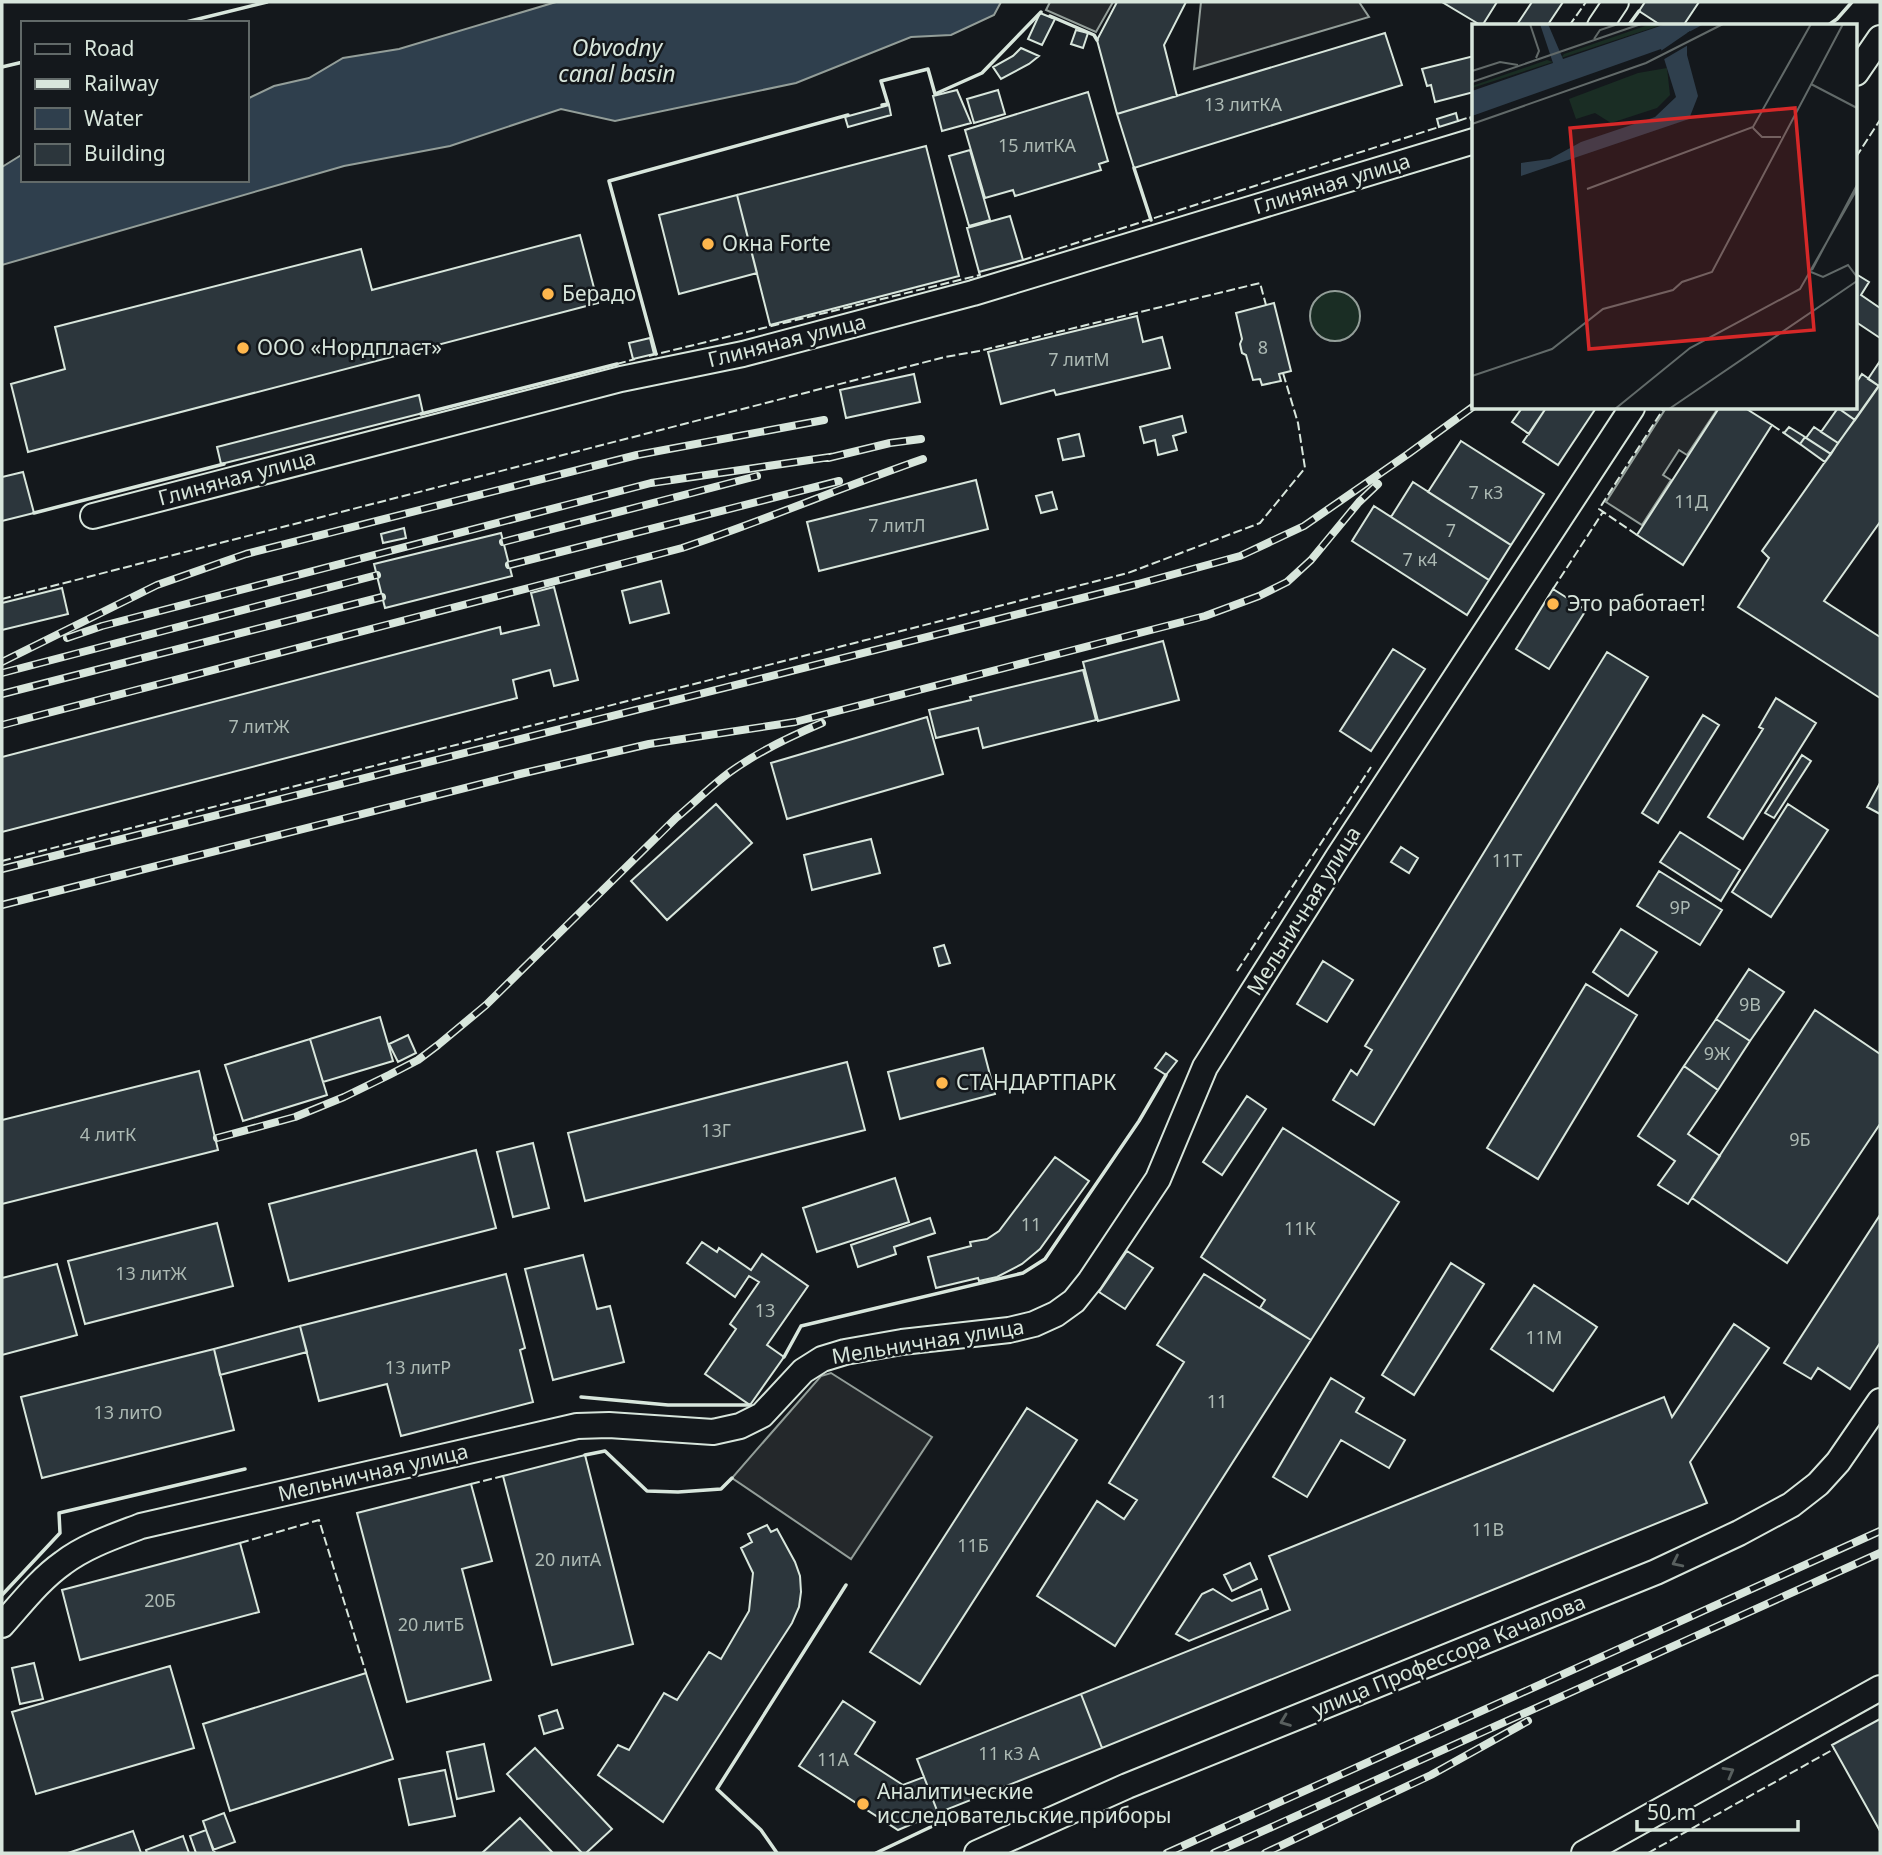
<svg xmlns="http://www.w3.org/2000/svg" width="1882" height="1855" viewBox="0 0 1882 1855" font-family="'Noto Sans',sans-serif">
<rect width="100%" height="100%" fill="#14181c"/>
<!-- green -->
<path fill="#1a2d24" stroke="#939e99" stroke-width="2" d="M1310 316a25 25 0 1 1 50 0a25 25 0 1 1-50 0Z"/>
<!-- parking -->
<path fill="#24282b" stroke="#939e99" stroke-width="2" d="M1050,2H1113L1096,32L1046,10Z
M1201,2H1359L1369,17L1194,69Z
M1666,408H1718L1687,455L1679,450L1663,475L1671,480L1642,525L1606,502Z
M831,1373L932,1437L851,1559L732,1478L821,1376Z"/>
<!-- water -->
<path fill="#2f3f4d" stroke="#939e99" stroke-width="2" d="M556,2H1001L994,15L951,35L911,37L796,83L615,121L561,109L450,146L344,166L2,265V167L23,154V180H247V99L274,86L309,78L343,58L399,49Z"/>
<!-- building -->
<path fill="#2c363c" stroke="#d8e6dc" stroke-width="2" d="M1117,2H1186L1164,45L1177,96L1117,114L1097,40Z
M1442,2H1497L1482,26Z
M1532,2H1563L1547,26H1516Z
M1645,2H1699L1683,26H1662L1639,11Z
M1040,13L1055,19L1042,45L1028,39Z
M1076,30L1088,33L1083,48L1071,44Z
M1385,33L1402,85L1134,168L1117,114Z
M1021,48L1039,56L1029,64L1001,79L993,67L1013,56Z
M1474,56V92L1435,102L1431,85L1427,86L1422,69Z
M957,90L971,123L942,131L933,96Z
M998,90L1005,114L974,123L967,99Z
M1088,92L1108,161L1099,164L1101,170L1015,196L1013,190L985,198L965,130Z
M889,105L891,115L848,127L845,117Z
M1456,113L1458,121L1439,127L1437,119Z
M926,146L959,276L770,325L737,195Z
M970,150L990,220L969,226L949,156Z
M737,195L757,273L679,294L659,215Z
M1010,216L1023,260L979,272L967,228Z
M580,235L598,303L28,452L11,384L65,369L55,327L361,249L372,290Z
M1856,274L1869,282L1861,295L1880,308V338L1856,322Z
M1274,303L1291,371L1279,374L1281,381L1262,385L1260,379L1253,380L1246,355L1242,353L1240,344L1242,339L1236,313Z
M1137,316L1143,342L1162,337L1170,368L1056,395L1054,390L1001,404L988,352Z
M650,338L654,354L633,359L629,343Z
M1880,361V384L1879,386L1868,379Z
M914,374L920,402L846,418L840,390Z
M1862,374L1879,386L1855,420L1838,408H1856V383Z
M1880,384V522L1824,601L1880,637V698L1738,607L1769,558L1762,551Z
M419,395L423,413L221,464L217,447Z
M1522,408H1546L1529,434L1512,422Z
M1546,408H1596L1558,465L1523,442Z
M1719,408H1745L1772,425L1683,565L1637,535Z
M1838,408L1855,420L1838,443L1821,432Z
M1182,416L1186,432L1173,436L1177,450L1158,455L1155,440L1144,443L1140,427Z
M1789,427L1805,437L1800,444L1784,433Z
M1814,427L1838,443L1831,454L1806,438Z
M1079,434L1084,456L1063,460L1058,439Z
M1805,437L1831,454L1825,462L1800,444Z
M1461,441L1544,494L1511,545L1428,492Z
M23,472L34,513L2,521V477Z
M976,480L988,529L819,571L807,522Z
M1413,482L1511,545L1489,580L1391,517Z
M1052,492L1057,509L1041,513L1036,496Z
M1374,506L1489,580L1467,615L1352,541Z
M404,528L406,538L383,543L381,534Z
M501,533L512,576L385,608L374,564Z
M661,581L669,613L630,623L622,591Z
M554,587L578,680L554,686L550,670L513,680L517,698L2,832V757L500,627L501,634L539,625L531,593Z
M62,588L68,614L2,630V603Z
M1553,589L1586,610L1549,669L1516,649Z
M1163,641L1179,700L1098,721L1083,662Z
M1393,649L1425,669L1371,751L1340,731Z
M1607,652L1648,677L1374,1125L1333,1100L1351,1070L1357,1075L1372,1050L1365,1046Z
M1083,670L1096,720L983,748L978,728L936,738L929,710L971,700L970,697Z
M1776,698L1816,723L1743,839L1708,817L1763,729L1759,727Z
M1703,715L1719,725L1658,823L1642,813Z
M927,717L943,774L787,819L771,763Z
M1802,755L1811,761L1774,818L1765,813Z
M1880,783V814L1867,807Z
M716,804L752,843L667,920L631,881Z
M1788,804L1828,830L1771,917L1732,892Z
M1680,832L1740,870L1721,901L1660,862Z
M871,839L880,873L812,890L804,855Z
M1401,847L1418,858L1409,873L1391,862Z
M1659,871L1722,910L1700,945L1637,906Z
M1621,929L1657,952L1628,996L1593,972Z
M944,945L950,963L939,966L934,948Z
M1323,961L1353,980L1327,1022L1297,1004Z
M1749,969L1784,992L1750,1041L1716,1019Z
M1586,984L1637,1015L1538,1179L1487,1148Z
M1815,1010L1880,1054V1124L1787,1263L1692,1198Z
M380,1017L393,1061L323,1082L310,1039Z
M1716,1019L1750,1041L1718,1090L1684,1066Z
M408,1035L416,1053L398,1062L389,1044Z
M310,1039L327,1095L243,1121L225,1065Z
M983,1048L995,1094L900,1119L888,1072Z
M1166,1053L1177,1061L1166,1075L1155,1068Z
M847,1062L865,1130L585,1201L568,1133Z
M1684,1066L1718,1090L1688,1134L1720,1156L1688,1204L1658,1185L1675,1161L1638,1136Z
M199,1071L218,1150L2,1204V1120Z
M1247,1096L1266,1109L1222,1175L1203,1162Z
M1283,1128L1399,1202L1311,1340L1260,1308L1265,1300L1201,1257Z
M533,1143L549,1208L513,1217L497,1152Z
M476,1150L496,1228L289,1281L269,1204Z
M1055,1157L1089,1181L1040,1249L1022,1264L997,1277L979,1281L978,1278L936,1288L928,1257L971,1246L970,1242L987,1239L999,1231Z
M895,1178L909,1222L817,1252L803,1208Z
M1880,1215V1343L1850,1389L1818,1368L1811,1379L1784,1363Z
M930,1218L935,1233L894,1247L896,1254L858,1267L851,1245Z
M217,1223L233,1286L85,1324L68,1261Z
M702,1242L717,1252L719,1248L751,1270L762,1254L808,1286L767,1345L784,1357L750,1405L705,1374L736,1329L730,1324L759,1282L749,1276L735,1297L687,1263Z
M1127,1251L1153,1268L1125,1309L1099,1292Z
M583,1255L597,1309L610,1306L624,1362L553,1380L525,1269Z
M1451,1263L1484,1284L1414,1395L1382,1375Z
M57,1264L77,1335L2,1355V1278Z
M506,1274L525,1348L520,1350L533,1402L401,1436L387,1384L319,1401L300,1326Z
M1204,1274L1311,1340L1115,1646L1037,1596L1097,1501L1124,1519L1137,1500L1109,1483L1184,1362L1157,1345Z
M1534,1285L1597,1327L1553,1391L1491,1349Z
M1734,1324L1769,1348L1690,1462L1707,1503L1102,1748L1081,1694L1290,1610L1269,1556L1664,1397L1672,1417Z
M300,1326L307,1352L220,1375L214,1349Z
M214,1349L234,1430L42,1478L21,1397Z
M1331,1378L1364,1398L1356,1412L1405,1440L1389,1468L1341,1440L1307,1497L1273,1477Z
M1027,1408L1077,1440L920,1684L870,1652Z
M585,1455L633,1644L552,1665L503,1476Z
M471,1484L492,1561L462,1569L491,1680L407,1702L357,1513Z
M767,1525L771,1532L777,1529L795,1562L800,1576L801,1592L799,1607L792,1623L663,1822L598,1775L618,1745L629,1750L664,1693L677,1700L709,1652L721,1659L749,1611L753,1573L741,1548L752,1542L748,1534Z
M240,1543L259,1612L80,1660L62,1590Z
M1250,1563L1257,1579L1232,1591L1224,1575Z
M1213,1589L1232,1601L1261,1589L1268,1609L1189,1641L1176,1634L1202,1594Z
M34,1663L43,1699L20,1704L12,1668Z
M170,1666L194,1748L36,1794L12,1712Z
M366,1673L393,1759L230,1811L203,1724Z
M1081,1694L1102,1748L938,1813L917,1759Z
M843,1701L875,1722L855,1754L903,1785L924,1777L938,1813L898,1830L799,1766Z
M557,1710L563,1728L544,1734L539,1716Z
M1880,1719V1831L1832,1745Z
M484,1744L494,1791L457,1799L447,1752Z
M535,1748L612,1829L586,1853H582L507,1774Z
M445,1770L455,1816L409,1825L399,1779Z
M224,1813L235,1842L213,1850L203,1821Z
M520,1818L552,1852L550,1853H482Z
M206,1830L215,1853H196L190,1836Z
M133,1831L141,1853H68Z
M183,1836L189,1853H147L146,1850Z"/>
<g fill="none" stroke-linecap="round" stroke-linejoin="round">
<!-- minor casing -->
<g stroke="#d8e6dc" stroke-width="28">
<path id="minor" d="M1600,26L1616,2
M1856,73L1880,38
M93,516L621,379L743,354L973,293L1474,141
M2,1625C21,1604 39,1580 63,1563C85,1546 115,1536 141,1526L577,1426L609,1425L713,1432L740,1426L762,1415L803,1371L822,1359L845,1352L902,1342L1009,1330L1034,1324L1056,1314L1074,1301L1090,1281L1158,1179L1205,1067L1338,857L1632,408
M977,1853L1127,1786L1656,1572L1739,1533L1791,1505L1818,1484L1838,1462L1880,1401
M1584,1853L1880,1688"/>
</g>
<!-- minor -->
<use href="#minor" stroke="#14181c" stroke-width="24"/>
<!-- rail casing -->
<g stroke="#d8e6dc" stroke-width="8">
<path id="rail" d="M828,458L890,443L921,439
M503,542L757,476
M509,565L839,481
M67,638L102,626L651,483L837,456
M2,662L157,585L246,554L637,455L824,420
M2,673L377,575
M2,694L382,597
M2,725L682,548C763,521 842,487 923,459
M2,869L1138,584L1240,556L1304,526L1408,454L1474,406
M2,905L520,774L649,744L795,722L1205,616L1259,596L1287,582L1311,560L1359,502L1378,484
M217,1138L295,1117L344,1097L389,1075L418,1060L438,1045L486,1005L676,818C694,803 711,786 730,772C758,752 791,736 822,723
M1167,1853L1880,1531
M1214,1853L1880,1553
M1265,1853L1431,1775L1528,1721"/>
</g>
<!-- rail -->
<use href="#rail" stroke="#14181c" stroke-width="5" stroke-dasharray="16" stroke-linecap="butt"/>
<!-- fence -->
<path stroke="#d8e6dc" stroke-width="2" stroke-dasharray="9 3.5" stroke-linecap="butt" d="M1569,26L1586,2
M1458,121L1470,117L1471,120L1474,119
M1856,157L1880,120
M1023,260L1439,127
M649,356L980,275L979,272
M617,364L635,359
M1772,425L1784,433
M1637,535L1599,509L1664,408
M1553,589L1603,512
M2,599L945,357L979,351L1260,283L1266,305
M2,861L1128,573L1260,523L1305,468L1298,423L1283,373
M1237,971L1371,767
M471,1484L503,1476
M240,1543L319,1520L366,1673
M1648,1853L1834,1749"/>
<!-- wall -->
<path stroke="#d8e6dc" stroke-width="3.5" d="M1050,16L1094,35L1097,40
M182,23L267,2
M1628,26L1639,11
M1827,26L1837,19L1852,2
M2,67L23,62
M882,105L888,104L881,81L928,69L935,94L982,73L1041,12
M1134,168L1151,220
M656,354L609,181L848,115
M421,414L617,364
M34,513L224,464
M784,1357L801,1326L1023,1273L1045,1259L1139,1121L1166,1075
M581,1397L668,1405H750
M585,1455L605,1451L647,1491L678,1492L721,1489L732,1478
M2,1595L60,1533L59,1513L245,1469
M777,1853L761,1830L717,1789L846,1585
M876,1853L939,1823"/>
</g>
<!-- one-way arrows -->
<defs><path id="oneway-chevron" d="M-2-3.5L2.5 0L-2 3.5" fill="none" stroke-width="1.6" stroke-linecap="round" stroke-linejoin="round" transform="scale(1.75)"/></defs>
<g stroke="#59605f">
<use href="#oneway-chevron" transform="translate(1677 1562) rotate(154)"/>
<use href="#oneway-chevron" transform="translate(1285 1721) rotate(159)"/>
<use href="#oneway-chevron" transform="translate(1729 1772) rotate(-29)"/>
</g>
<!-- markers -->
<g fill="#ffb74d" stroke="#14181c" stroke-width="2.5">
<circle cx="708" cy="244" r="7"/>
<circle cx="548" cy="294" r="7"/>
<circle cx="243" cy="348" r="7"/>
<circle cx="1553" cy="604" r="7"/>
<circle cx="942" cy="1083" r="7"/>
<circle cx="863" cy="1804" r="7"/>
</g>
<g text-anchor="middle" stroke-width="5" stroke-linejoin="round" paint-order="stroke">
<!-- number labels -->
<g font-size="18" fill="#adbab4">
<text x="1243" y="111">13 литКА</text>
<text x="1037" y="152">15 литКА</text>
<text x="1263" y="354">8</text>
<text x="1079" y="366">7 литМ</text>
<text x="1486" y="499">7 к3</text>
<text x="1691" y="508">11Д</text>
<text x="897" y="532">7 литЛ</text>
<text x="1451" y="537">7</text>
<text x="1420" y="566">7 к4</text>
<text x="259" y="733">7 литЖ</text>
<text x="1507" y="867">11Т</text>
<text x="1680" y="914">9Р</text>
<text x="1750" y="1011">9В</text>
<text x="1717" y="1060">9Ж</text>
<text x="716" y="1137">13Г</text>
<text x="108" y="1141">4 литК</text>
<text x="1800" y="1146">9Б</text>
<text x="1031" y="1231">11</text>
<text x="1300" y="1235">11К</text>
<text x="151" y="1280">13 литЖ</text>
<text x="765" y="1317">13</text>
<text x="1544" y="1344">11М</text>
<text x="418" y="1374">13 литР</text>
<text x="1217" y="1408">11</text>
<text x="128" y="1419">13 литО</text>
<text x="1488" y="1536">11В</text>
<text x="973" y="1552">11Б</text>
<text x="568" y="1566">20 литА</text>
<text x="160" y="1607">20Б</text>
<text x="431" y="1631">20 литБ</text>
<text x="1009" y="1760">11 к3 А</text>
<text x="833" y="1766">11А</text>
</g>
<!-- street labels -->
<g font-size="21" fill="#d8e6dc" stroke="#14181c">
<text transform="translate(1332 184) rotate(-17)" y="7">Глиняная улица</text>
<text transform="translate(787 341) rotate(-14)" y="7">Глиняная улица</text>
<text transform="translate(237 478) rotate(-15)" y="7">Глиняная улица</text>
<text transform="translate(1304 911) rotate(-58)" y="7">Мельничная улица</text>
<text transform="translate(928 1342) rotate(-9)" y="7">Мельничная улица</text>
<text transform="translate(373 1473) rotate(-13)" y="7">Мельничная улица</text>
<text transform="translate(1449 1656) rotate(-22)" y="7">улица Профессора Качалова</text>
</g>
<!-- poi labels -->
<g font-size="21" fill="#d8e6dc" stroke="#14181c" text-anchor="start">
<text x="722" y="251">Окна Forte</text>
<text x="562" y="301">Берадо</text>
<text x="257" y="355">ООО «Нордпласт»</text>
<text x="1567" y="611">Это работает!</text>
<text x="956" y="1090">СТАНДАРТПАРК</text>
<text x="877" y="1799">Аналитические<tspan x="877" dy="24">исследовательские приборы</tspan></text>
</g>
<!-- water labels -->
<g font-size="23" font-style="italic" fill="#d8e6dc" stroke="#14181c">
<text x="617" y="56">Obvodny<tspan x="617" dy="26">canal basin</tspan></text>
</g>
</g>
<!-- overview -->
<g transform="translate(1472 24)">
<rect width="385" height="385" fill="#14181c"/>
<path d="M179,0H192L89,34L92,30ZM75,36L81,38L0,64V62ZM195,44L198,71L185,84L139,99L123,89L104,95L97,75L166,49Z" fill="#1a2d24"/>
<path d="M68,0H76L91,35L194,0H232L215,9V31L226,72L217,95L49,152V139L78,135L109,118L183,93L204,73L189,25L0,92V67L81,39Z" fill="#2f3f4d"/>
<path d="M218,7V20L189,37L187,30L180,33Z" fill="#14181c"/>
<path fill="none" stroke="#626a69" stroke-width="2" d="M58,0L67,27L64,34M122,15L128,6L146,0M0,47L28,38L46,41M0,58L169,0M339,60L385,84M0,100L174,39L251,0M281,104L290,113H309M115,165L281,103L339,0M340,246L385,161M339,248L351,253L376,241L385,253M0,352L80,325L131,285L201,266L210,258L240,248L371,0M143,385L218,324L328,265L385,165M197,385L385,257"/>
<path fill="#d62828" fill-opacity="0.15" stroke="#d62828" stroke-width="3.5" d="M323,84L342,306L117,325L98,104Z"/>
<rect width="385" height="385" fill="none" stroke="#d8e6dc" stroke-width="3.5"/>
</g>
<!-- border -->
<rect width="1882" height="1855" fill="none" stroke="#d8e6dc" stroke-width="7"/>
<!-- legend -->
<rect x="21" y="21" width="228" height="161" fill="#14181c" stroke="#626a69" stroke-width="2"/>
<rect x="35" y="44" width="35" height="10" fill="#14181c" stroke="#626a69" stroke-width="2"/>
<text x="84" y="56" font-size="21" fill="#d8e6dc">Road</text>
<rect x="35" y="79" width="35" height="10" fill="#d8e6dc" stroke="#626a69" stroke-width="2"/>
<text x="84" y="91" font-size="21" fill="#d8e6dc">Railway</text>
<rect x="35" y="108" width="35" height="21" fill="#2f3f4d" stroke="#626a69" stroke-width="2"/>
<text x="84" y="126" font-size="21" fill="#d8e6dc">Water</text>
<rect x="35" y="144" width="35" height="21" fill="#2c363c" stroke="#626a69" stroke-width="2"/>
<text x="84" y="161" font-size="21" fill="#d8e6dc">Building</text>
<!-- scale -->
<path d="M1637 1820v10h161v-10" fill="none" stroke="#d8e6dc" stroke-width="3.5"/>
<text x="1647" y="1820" font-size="21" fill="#d8e6dc" stroke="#14181c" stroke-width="5" paint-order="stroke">50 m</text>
</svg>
